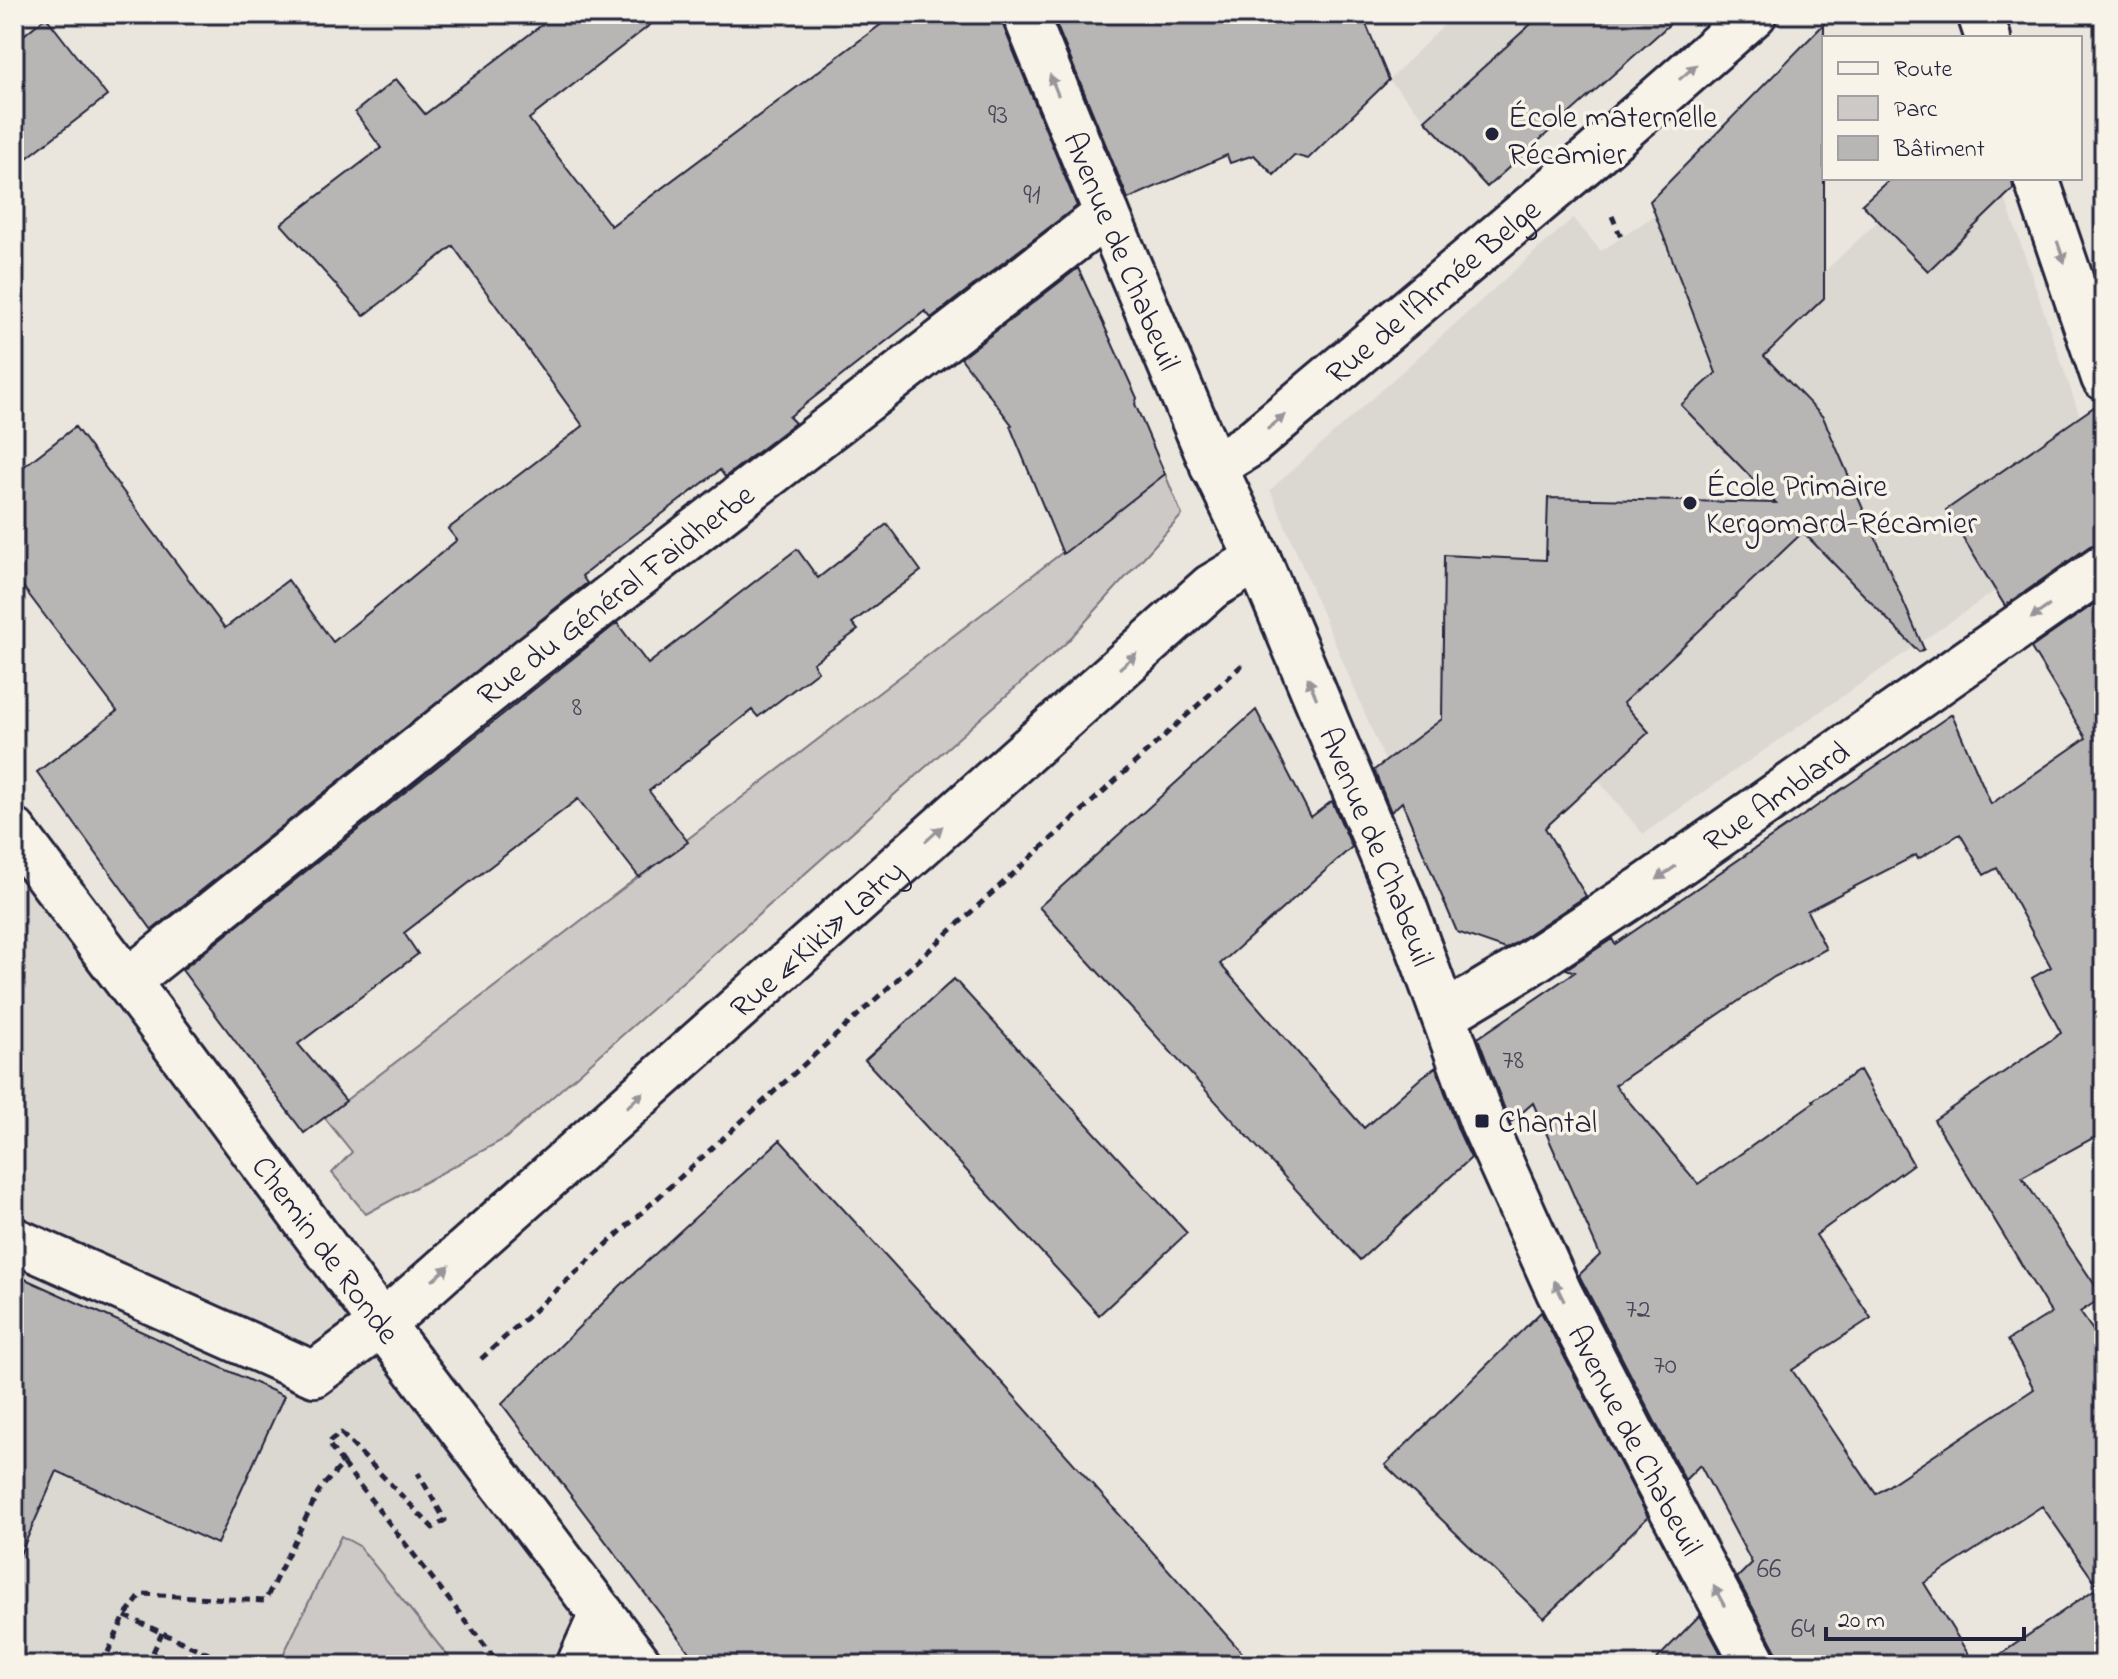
<svg xmlns="http://www.w3.org/2000/svg" width="2118" height="1679" viewBox="0 0 2118 1679" font-family="'Indie Flower',sans-serif">
<rect width="100%" height="100%" fill="#eae6de"/>
<filter id="ink" filterUnits="userSpaceOnUse"><feTurbulence type="fractalNoise" baseFrequency=".0125" numOctaves="2"/><feDisplacementMap in="SourceGraphic" scale="16" xChannelSelector="R" yChannelSelector="G"/><feConvolveMatrix kernelMatrix="1 2 1 2 8 2 1 2 1" color-interpolation-filters="sRGB"/></filter>
<g filter="url(#ink)">
<!-- built -->
<path fill="#dbd8d2" d="M1455,14H1681L1487,187L1389,80Z
M1924,178H1998L2104,486V516L1643,834L1597,779L1488,685L1385,761L1270,490L1573,218L1601,251L1655,215L1716,373Z
M14,862L617,1665H14Z"/>
<!-- green -->
<path fill="#cdc9c6" stroke="#787680" stroke-width="2" d="M1165,474L1182,515L1067,642L506,1138L366,1214L332,1173L352,1152L324,1117Z
M341,1536L359,1546L455,1665H308L283,1655Z"/>
<!-- building -->
<path fill="#b8b6b5" stroke="#22223b" stroke-width="2" fill-rule="evenodd" d="M556,14H664L529,119L611,226L895,14H1001L1002,23L1077,206L931,318L925,311L789,417L795,423L725,477L720,470L612,552L582,576L587,583L152,930L37,772L117,711L14,575V474L75,427L225,628L288,580L333,642L457,540L448,529L583,426L453,246L364,316L281,224L381,148L355,112L396,79L425,114Z
M1052,14H1362L1389,80L1308,159L1294,155L1274,175L1254,155L1230,163L1227,155L1128,199Z
M1542,14H1681L1487,187L1425,120Z
M46,17L107,96L14,168V43Z
M1824,24V298L1764,356L1823,417L1924,649L1919,652L1803,532L1623,703L1649,732L1545,828L1586,896L1506,949L1457,932L1402,802L1391,812L1374,770L1442,719L1444,555L1546,560L1548,498L1776,503L1681,405L1716,373L1650,201Z
M1891,178H2012L2013,189L1928,271L1862,204Z
M1078,268L1137,398L1135,404L1165,474L1063,554L1010,426L1012,425L961,358Z
M2101,402H2104V542L2090,546L2005,606L1946,510Z
M887,524L921,571L852,623L858,630L813,663L818,671L758,717L752,710L649,791L688,842L639,877L578,799L404,933L418,954L298,1044L346,1101L304,1133L182,970L617,623L648,664L797,549L818,578Z
M2104,597V1132L2022,1177L2103,1297L2080,1312L2104,1346V1665H1985L2098,1587L2042,1506L1924,1583L1975,1665H1780L1777,1653L1737,1578L1752,1563L1700,1465L1685,1480L1579,1275L1600,1255L1533,1103L1510,1123L1478,1038L1575,972L1566,969L1612,939L1615,944L1952,714L1991,804L2086,738L2031,648ZM1960,834L1984,875L1997,868L2051,967L2032,978L2061,1033L1934,1120L2051,1313L2008,1340L2034,1389L1876,1494L1792,1370L1871,1318L1816,1235L1913,1164L1860,1070L1813,1100L1814,1102L1698,1184L1615,1085L1774,977L1826,949L1807,911L1916,855L1918,859Z
M1256,710L1311,817L1332,801L1352,847L1220,964L1364,1128L1422,1077L1436,1067L1458,1130L1471,1158L1360,1260L1039,907Z
M954,979L1187,1233L1099,1315L865,1060Z
M780,1140L1005,1386L1253,1665H699L502,1404L620,1286Z
M14,1274L284,1396L217,1544L57,1471L14,1568Z
M1541,1312L1648,1517L1544,1618L1385,1465Z
M1700,1615L1727,1665H1651Z"/>
<g fill="none" stroke-linecap="round" stroke-linejoin="round">
<!-- minor casing -->
<g stroke="#22223b" stroke-width="50">
<g id="minor">
<path d="M1980,14L1988,38"/>
<path d="M2036,178L2104,378"/>
<path id="s1" d="M1213,467L1249,445L1589,159L1754,14"/>
<path id="s2" d="M14,831L152,1014L382,1324L640,1665"/>
<path id="s3" d="M128,981L530,659L1107,214"/>
<path id="s4" d="M1444,1015L1519,970L1641,890L2104,567"/>
<path id="s5" d="M14,1240L314,1374L382,1324L427,1285L1211,587L1258,559"/>
<path d="M579,1665L602,1614"/>
</g>
</g>
<!-- major casing -->
<g stroke="#22223b" stroke-width="50">
<g id="major">
<path id="s6" d="M1025,14L1107,214L1208,454L1258,559L1405,909L1482,1121L1559,1292L1651,1470L1755,1665"/>
</g>
</g>
<!-- path -->
<path stroke="#22223b" stroke-width="5" stroke-dasharray="8 6" stroke-linecap="butt" d="M1612,216L1621,237
M481,1359L1242,665
M343,1464L493,1656L490,1665
M125,1616L233,1665
M102,1665L125,1616L142,1594L265,1601L320,1489L343,1464L328,1443L341,1433L433,1528L445,1520L418,1473
M147,1665L162,1633"/>
<!-- minor -->
<use href="#minor" stroke="#f7f3e8" stroke-width="44"/>
<!-- major -->
<use href="#major" stroke="#f7f3e8" stroke-width="44"/>
</g>
<!-- one-way arrows -->
<defs><path id="oneway-solid" d="M-6-.8H1V-3.2L6.5 0L1 3.2V.8H-6Z" transform="scale(2)"/></defs>
<g fill="#97959a">
<use href="#oneway-solid" transform="translate(1688 72) rotate(-41)"/>
<use href="#oneway-solid" transform="translate(1054 85) rotate(-112)"/>
<use href="#oneway-solid" transform="translate(2061 252) rotate(71)"/>
<use href="#oneway-solid" transform="translate(1276 422) rotate(-40)"/>
<use href="#oneway-solid" transform="translate(2040 612) rotate(145)"/>
<use href="#oneway-solid" transform="translate(1128 661) rotate(-42)"/>
<use href="#oneway-solid" transform="translate(1312 688) rotate(-113)"/>
<use href="#oneway-solid" transform="translate(934 834) rotate(-42)"/>
<use href="#oneway-solid" transform="translate(1666 873) rotate(145)"/>
<use href="#oneway-solid" transform="translate(635 1100) rotate(-42)"/>
<use href="#oneway-solid" transform="translate(441 1273) rotate(-42)"/>
<use href="#oneway-solid" transform="translate(1559 1291) rotate(-116)"/>
<use href="#oneway-solid" transform="translate(1719 1596) rotate(-118)"/>
</g>
</g>
<!-- markers -->
<g fill="#22223b" stroke="#f7f3e8" stroke-width="3">
<circle cx="1492" cy="134" r="8"/>
<circle cx="1690" cy="503" r="8"/>
<rect x="1474" y="1113" width="16" height="16" rx="4"/>
</g>
<g text-anchor="middle" stroke-width="7" stroke-linejoin="round" paint-order="stroke">
<!-- number labels -->
<g font-size="28" fill="#48475a">
<text x="998" y="123">93</text>
<text x="1032" y="203">91</text>
<text x="577" y="715">8</text>
<text x="1513" y="1068">78</text>
<text x="1638" y="1317">72</text>
<text x="1665" y="1373">70</text>
<text x="1769" y="1577">66</text>
<text x="1803" y="1637">64</text>
</g>
<!-- poi labels -->
<g font-size="32" fill="#22223b" stroke="#f7f3e8" text-anchor="start">
<text x="1508" y="127">École maternelle<tspan x="1508" dy="37">Récamier</tspan></text>
<text x="1706" y="496">École Primaire<tspan x="1706" dy="37">Kergomard-Récamier</tspan></text>
<text x="1498" y="1132">Chantal</text>
</g>
<!-- street labels -->
<g font-size="32" fill="#22223b" stroke="#f7f3e8">
<text dy="11" stroke="none"><textPath href="#s6" startOffset="256">Avenue de Chabeuil</textPath></text>
<text dy="11" stroke="none"><textPath href="#s1" startOffset="282">Rue de l'Armée Belge</textPath></text>
<text dy="11" stroke="none"><textPath href="#s3" startOffset="622">Rue du Général Faidherbe</textPath></text>
<text dy="11" stroke="none"><textPath href="#s4" startOffset="398">Rue Amblard</textPath></text>
<text dy="11" stroke="none"><textPath href="#s6" startOffset="904">Avenue de Chabeuil</textPath></text>
<text dy="11" stroke="none"><textPath href="#s5" startOffset="994">Rue «Kiki» Latry</textPath></text>
<text dy="11" stroke="none"><textPath href="#s2" startOffset="522">Chemin de Ronde</textPath></text>
<text dy="11" stroke="none"><textPath href="#s6" startOffset="1552">Avenue de Chabeuil</textPath></text>
</g>
</g>
<!-- margin -->
<rect width="2118" height="1679" fill="none" stroke="#f7f3e8" stroke-width="48"/>
<rect x="24" y="24" width="2070" height="1631" fill="none" stroke="#22223b" stroke-width="3" filter="url(#ink)"/>
<!-- legend -->
<rect x="1822" y="36" width="260" height="144" fill="#f7f3e8" stroke="#a29fa3" stroke-width="2"/>
<rect x="1838" y="62" width="40" height="12" fill="#f7f3e8" stroke="#a29fa3" stroke-width="2"/>
<text x="1894" y="76" font-size="24" fill="#22223b">Route</text>
<rect x="1838" y="96" width="40" height="24" fill="#cdc9c6" stroke="#a29fa3" stroke-width="2"/>
<text x="1894" y="116" font-size="24" fill="#22223b">Parc</text>
<rect x="1838" y="136" width="40" height="24" fill="#b8b6b5" stroke="#a29fa3" stroke-width="2"/>
<text x="1894" y="156" font-size="24" fill="#22223b">Bâtiment</text>
<!-- scale -->
<path d="M1826 1627v12h198v-12" fill="none" stroke="#22223b" stroke-width="4"/>
<text x="1838" y="1627" font-size="24" fill="#22223b" stroke="#f7f3e8" stroke-width="6" paint-order="stroke">20 m</text>
</svg>
